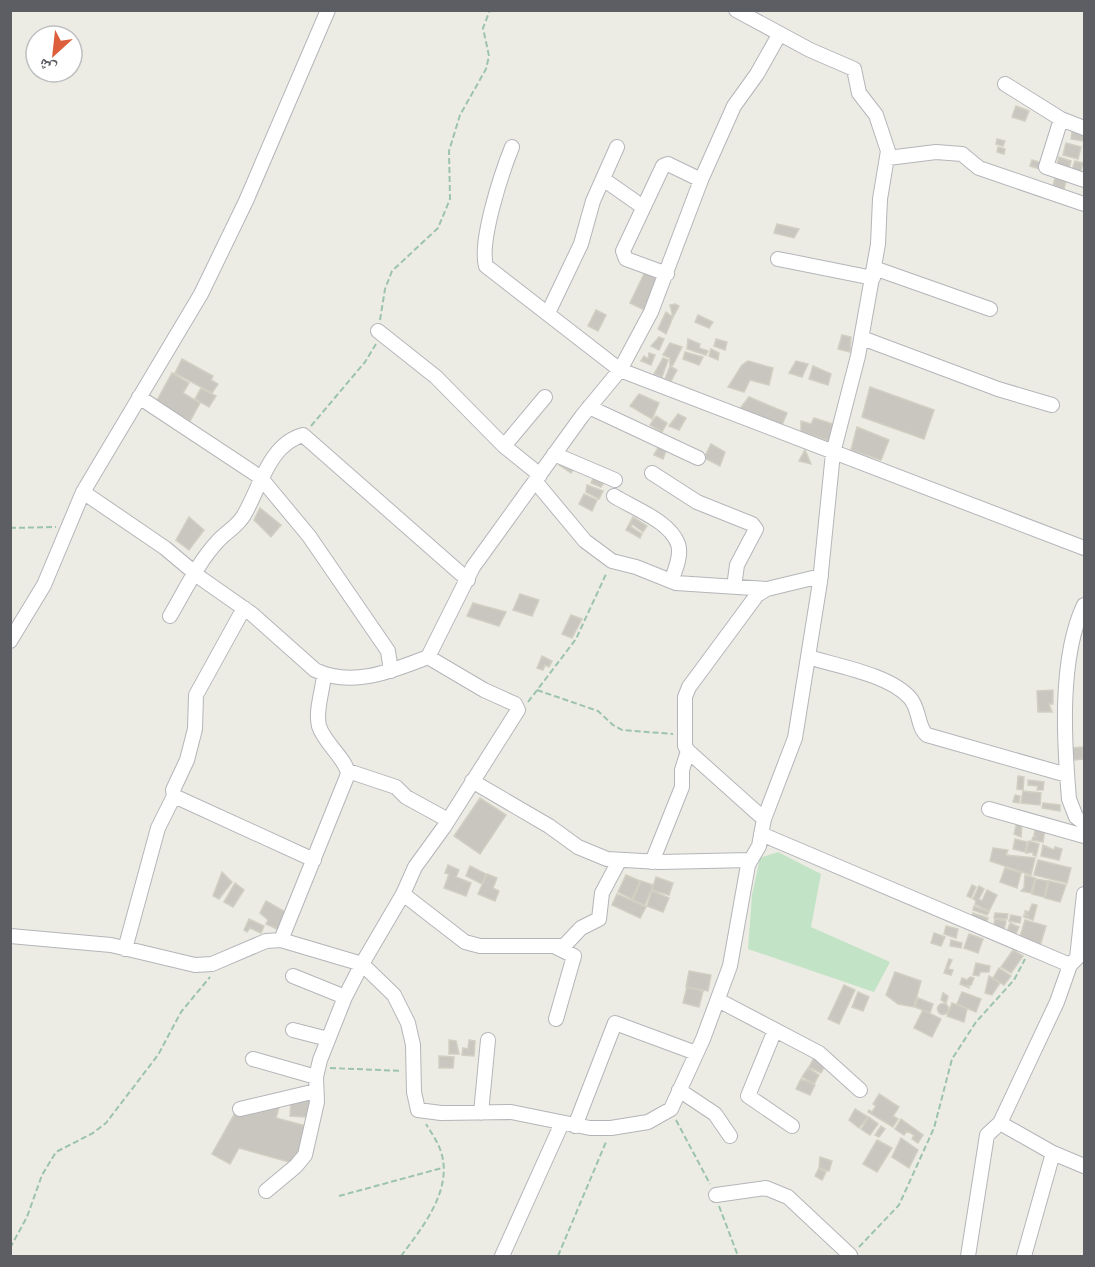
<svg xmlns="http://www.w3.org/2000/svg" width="1095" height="1267" viewBox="0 0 1095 1267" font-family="'Roboto Condensed','Noto Naskh Arabic',sans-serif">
<rect width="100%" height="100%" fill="#edece4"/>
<!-- green -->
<path fill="#c2e3c6" d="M778,852L821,874L811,927L890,962L874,992L748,949L752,895L760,858Z"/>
<!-- building -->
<path fill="#c9c6c0" stroke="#d1cfc2" stroke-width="1.5" d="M1016,106L1029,111L1025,121L1012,117Z
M1072,132L1084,135L1083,141L1071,139Z
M997,139L1005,141L1003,146L996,144Z
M1066,143L1081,147L1078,159L1063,155Z
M998,147L1005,149L1004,154L997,152Z
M1059,157L1071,161L1068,173L1055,170Z
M1032,160L1042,163L1040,169L1030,166Z
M1075,161L1083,163L1079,177L1072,170Z
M1055,177L1066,181L1063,194L1052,191Z
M777,224L799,229L794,238L774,233Z
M645,272L661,280L648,312L630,303Z
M675,304L679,306L673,317L670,305Z
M596,310L606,315L598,331L588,326Z
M666,312L673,317L666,334L658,329Z
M698,315L713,322L709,328L695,322Z
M842,335L851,337L850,352L838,349Z
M659,337L664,339L659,350L651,346Z
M688,339L700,344L699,348L708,351L706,355L687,349Z
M716,339L727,342L725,350L714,346Z
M670,343L682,347L673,365L670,366V358L663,355Z
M711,349L719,353L718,360L709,356Z
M685,352L703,357L699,365L683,359Z
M649,353L655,355L651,365L641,361L644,356L648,359Z
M663,358L668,360L662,377L654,374Z
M182,359L213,376L211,380L218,384L212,393L175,373Z
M748,361L773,368L769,385L750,380L744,392L728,387L742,365Z
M796,361L808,364L802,377L789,373Z
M670,366L677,370L671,381L665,379Z
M813,366L831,374L828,385L809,379Z
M172,373L189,383L183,393L200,403L190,421L156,402Z
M870,387L934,410L924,439L862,417Z
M201,388L216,396L209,407L195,399Z
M639,394L659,403L652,419L630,406Z
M749,397L787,413L782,425L739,410Z
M678,414L686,418L679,430L669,426Z
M656,416L667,423L662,432L650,425Z
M814,418L836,425L830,441L801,432V421L811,424Z
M857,427L889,440L881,460L851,450Z
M711,444L725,452L720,466L704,458Z
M659,446L666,451L663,459L654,455Z
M805,450L811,464L799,461Z
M563,461L575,466L571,473L559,465Z
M594,477L603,484L601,487L591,483Z
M587,485L603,491L599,499L586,492Z
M584,494L597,500L592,511L579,504Z
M260,508L281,525L271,537L254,520Z
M189,517L204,530L189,550L176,540Z
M633,517L647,526L643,532L632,524L631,527L642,534L640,538L626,530Z
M520,594L539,600L532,616L513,610Z
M473,603L506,612L499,626L467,616Z
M571,615L582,619L572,638L562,634Z
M542,656L552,661L549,667L545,665L543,670L537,668Z
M1053,690V704H1049L1052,712H1038L1037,691Z
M1083,747V759L1074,760L1072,748Z
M1018,776L1024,777L1023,790L1017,789Z
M1028,780L1044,782L1043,790H1037L1038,786L1028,785Z
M1023,791L1041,793L1040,805L1021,803Z
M1015,795L1020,796L1019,803L1013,802Z
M480,798L506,815L480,854L454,836Z
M1043,803L1060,805V811L1042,808Z
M1017,822H1022L1021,837L1014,834Z
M1036,826L1045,829L1043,842L1032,840L1033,837H1036L1034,835Z
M1015,839L1027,842L1025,852L1013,849Z
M1029,841L1039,844L1036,856L1033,855V852L1026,853Z
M1043,845L1054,850L1055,847L1062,849L1059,860L1041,856Z
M993,848L1008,850L1006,855L1035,858L1031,875L990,861Z
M1038,860L1071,868L1067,883L1034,875Z
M448,865L459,870L456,877L471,883L466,896L444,888L449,874L445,873Z
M470,866L486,874L482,884L466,876Z
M1005,868L1021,873L1017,888L1000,882Z
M222,872L232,882L219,899L213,896Z
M487,874L497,878L493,888L499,891L495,901L478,894Z
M626,875L640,881L632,899L618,892Z
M1025,875L1035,878L1031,893L1021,891L1024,888Z
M656,877L673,883L669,895L652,890Z
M1036,879L1048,881L1044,897L1032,894Z
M641,881L653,885L645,905L633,900Z
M1049,881L1066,885L1060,902L1045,898Z
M235,883L244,890L233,907L224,902Z
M972,885L976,887L971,898L967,896Z
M979,886L984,889L979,899L982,901L987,890L997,895L989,911L975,904L976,901L973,899Z
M652,891L669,898L663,912L647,906Z
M617,894L646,907L640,918L612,905Z
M266,901L289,914L281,931L266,924L268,920L260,913Z
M1032,904L1037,905L1033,920L1024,917V915L1029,916L1025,913V911L1029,912Z
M974,906L989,912L987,915L973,910Z
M973,913L988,918L985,927L970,922Z
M995,913L1008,914L1007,919L994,918Z
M1011,915L1021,917L1020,923L1009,921Z
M249,919L264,926L261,933L250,928L247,932L244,930Z
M995,919L1006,921L1003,935L993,930Z
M1025,920L1046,926L1040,946L1019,940Z
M1010,923L1019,927L1014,938L1006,935Z
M946,926L958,929L956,938L944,934Z
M934,933L945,937L941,946L931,943Z
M969,934L983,939L978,953L964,948Z
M951,940L962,943L961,948L950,946Z
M1013,950L1023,956L1011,973L1001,967Z
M949,959L952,960L948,969L953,970L951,975L944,973Z
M976,963L990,966L989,972H980L979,976L973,975Z
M999,968L1011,976L1004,985L993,978Z
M689,971L711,975L708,991L686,987Z
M895,972L921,981L914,1007L898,1004L886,995Z
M989,976L1000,983L992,995L985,993Z
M970,977L974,978L971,985L967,986L970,988L960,984L962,978L967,980Z
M844,985L855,990L839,1024L828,1019Z
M687,987L703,991L699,1007L683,1003Z
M858,992L869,997L863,1011L852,1007Z
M962,992L981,999L976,1012L957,1004Z
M943,993L948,996L946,1003L941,1000Z
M918,998L933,1004L930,1013L915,1007Z
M952,1003L967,1009L964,1022L947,1016Z
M937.5 1009a5.5 5.5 0 1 1 11 0a5.5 5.5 0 1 1-11 0Z
M923,1010L941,1019L932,1037L914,1028Z
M449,1040L456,1041L459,1054H449Z
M469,1040L475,1041L474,1056L462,1055L463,1048L468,1049Z
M439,1056L454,1057L453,1068H439Z
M815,1056L827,1062L821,1073L809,1067Z
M808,1068L819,1075L814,1084L802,1077Z
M801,1079L815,1085L810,1095L796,1089Z
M879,1094L899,1107L893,1116L898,1119L893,1127L868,1112L869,1110L872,1112L876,1106L873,1104Z
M291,1099L320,1100V1118L290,1116Z
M280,1104L276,1118L310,1127L300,1165L239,1148L230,1164L212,1154L235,1113Z
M855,1109L868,1117L859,1128L849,1120Z
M869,1117L878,1124L870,1135L861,1129Z
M901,1119L923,1135L918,1143L912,1139L914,1135L907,1131L904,1135L895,1129Z
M881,1126L885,1129L879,1137L875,1135Z
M901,1138L918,1150L909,1168L892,1157Z
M877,1140L892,1148L877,1172L863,1164Z
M820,1157L832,1161L829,1171L819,1168Z
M819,1168L826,1172L822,1180L815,1176Z"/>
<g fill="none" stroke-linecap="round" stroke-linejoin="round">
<!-- minor casing -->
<g stroke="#b4b5ba" stroke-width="16">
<path id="minor" d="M1005,84L1061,119L1084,128
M1061,119L1046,167L1084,180
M512,147C502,172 479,241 486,266L620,370L1084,548
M888,158L936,152L962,154L979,168L1084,204
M603,179L643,207
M778,259L873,278
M874,268L990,309
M667,274L626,259L623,251L663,166L668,164L701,180
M548,313L581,244L593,201L617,147
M378,331L436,377L504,446L540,475
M862,338L998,389L1052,405
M139,397L260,477L309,536L388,651L391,671
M589,407L698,458
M504,446L545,397
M554,454L615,480
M652,473L697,502L752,524L756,529L737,565L734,587
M535,481L585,541L612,561L636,567L676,583L767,589
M83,492L165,548L202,579L252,614L315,670C352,688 392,671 428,657L473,567L582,416L620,370L651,312L701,180L734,106L757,74L779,35
M614,496C633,508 670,521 678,544C682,555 675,571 671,581
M1084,605C1059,658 1064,741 1069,799L1076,817L1084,823
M170,616C185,591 198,562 218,541C226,532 238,526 244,515C260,488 269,444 303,435L468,580
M10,641L44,585L83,492L201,294L246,201L328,10
M808,657C838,666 890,675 910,698C920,709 917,727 927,735L1067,775
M348,771L396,787L406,797L448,820
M472,781L549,826L578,847L607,859L660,862L750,860
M174,796L314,860
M989,809L1084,836
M764,819L688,751L685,746V697L689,687L757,595L767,589L821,576
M761,834L1070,965
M652,862L682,787V770L688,751
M403,894L465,942L480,946H564L581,928L599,919L602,893L619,861
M10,936L111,945L195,965L212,964L266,941L281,940L362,964L394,995L408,1023L413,1045L414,1092L418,1110L441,1113L511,1112L590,1128H611L648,1122L671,1109L703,1039L730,966L748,865L759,846L764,819L795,738L820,582L833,453L858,356L878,244L880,199L888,151L876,115L859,93L854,69L810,50L736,10
M281,940L348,774C347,760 324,743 319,726C315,710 323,691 324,674
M556,947L574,956L556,1019
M125,949L158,828L174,796L173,790L187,760L195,729L196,695L244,608
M293,976L345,997
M718,1000L819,1053L860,1090
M293,1030L328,1039
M775,1030L748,1096L792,1126
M253,1059L316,1077
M679,1090L715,1114L730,1136
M240,1109L316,1091
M481,1113L488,1040
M1000,1123L1053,1153
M575,1126L615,1023L696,1053
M266,1191L296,1166L305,1155L317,1102L316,1077L320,1060L345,997L362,964L403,894L415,867L444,827L518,710L515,704L484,690L428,657
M716,1195L766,1188L788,1197L850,1255
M502,1256L562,1123
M968,1256L987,1135L1000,1123L1057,1002L1070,965L1077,958L1084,894
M1024,1256L1053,1153L1084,1166"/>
</g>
<!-- path -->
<path stroke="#9cc3ac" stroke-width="2" stroke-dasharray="6 3" stroke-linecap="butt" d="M380,320L385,289L392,271L438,228L450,199L449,151L460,115L486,69L489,56L483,28L490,10
M311,426L365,362L376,344
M10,528L56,527
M537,690L598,711L613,725L622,730L673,734
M528,702L576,639L607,572
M330,1068L402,1071
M676,1120L710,1184
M339,1196L442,1168
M719,1206L738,1256
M859,1247L899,1205L934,1128L952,1059L976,1022L1014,980L1025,959
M10,1248L27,1217L42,1175L56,1152L93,1133L106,1123L158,1055L181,1012L210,977
M401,1256C422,1228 455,1188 440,1149C437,1141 431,1132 426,1124
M558,1256L606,1142"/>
<!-- minor -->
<use href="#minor" stroke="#fff" stroke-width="14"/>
</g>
<!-- border -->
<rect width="1095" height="1267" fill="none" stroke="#5c5e63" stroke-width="24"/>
<!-- north arrow -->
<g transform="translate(54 54) rotate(207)"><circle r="28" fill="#ffffff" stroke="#bebfc1" stroke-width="1.5"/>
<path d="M0-4.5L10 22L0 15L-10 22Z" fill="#dc5e3b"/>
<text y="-9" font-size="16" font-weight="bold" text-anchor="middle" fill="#5c5e63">ش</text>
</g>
</svg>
